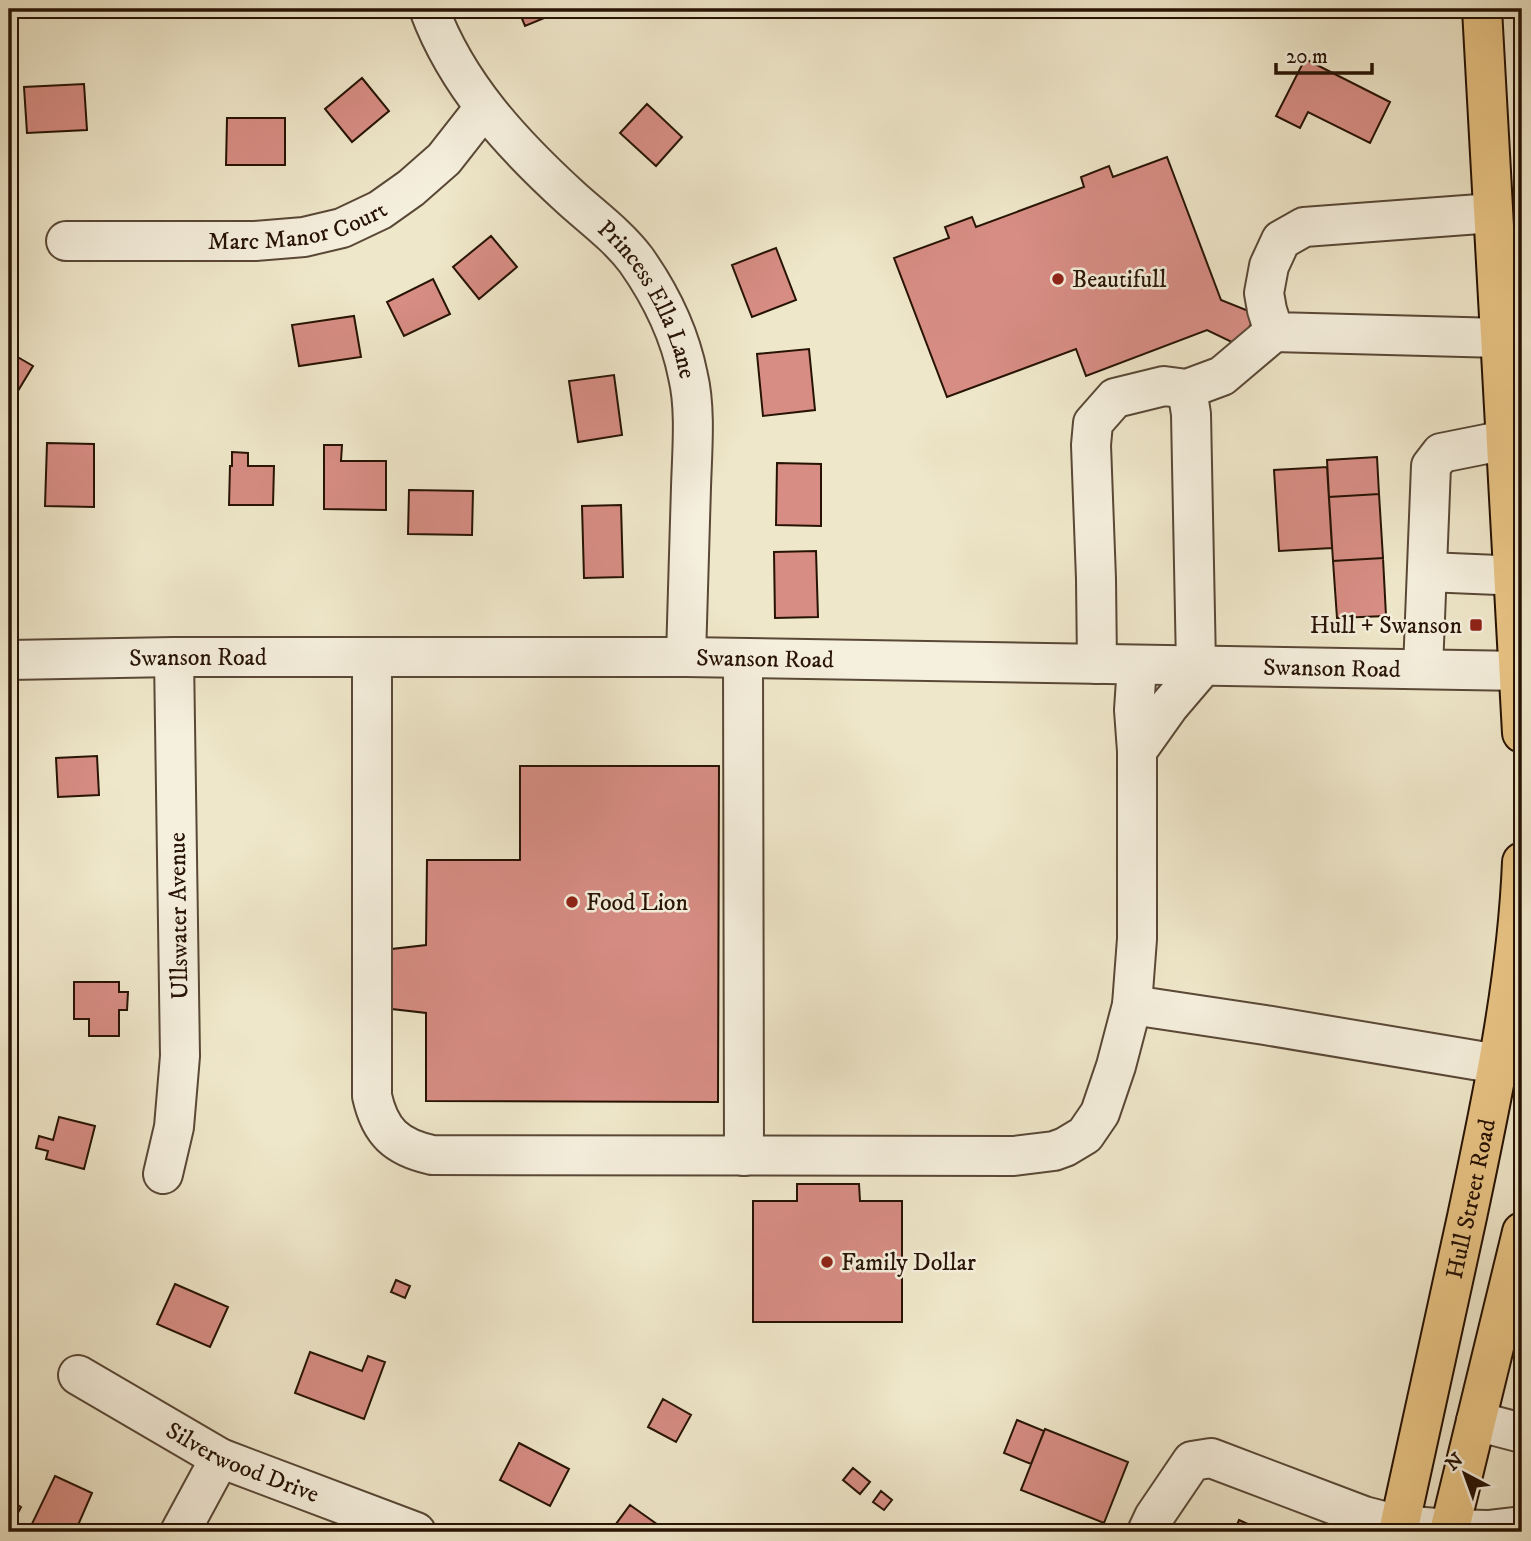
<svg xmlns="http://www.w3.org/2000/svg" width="1531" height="1541" viewBox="0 0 1531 1541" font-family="'IM FELL DW Pica',serif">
<rect width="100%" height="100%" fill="#efe7ca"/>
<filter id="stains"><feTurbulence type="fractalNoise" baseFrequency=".00286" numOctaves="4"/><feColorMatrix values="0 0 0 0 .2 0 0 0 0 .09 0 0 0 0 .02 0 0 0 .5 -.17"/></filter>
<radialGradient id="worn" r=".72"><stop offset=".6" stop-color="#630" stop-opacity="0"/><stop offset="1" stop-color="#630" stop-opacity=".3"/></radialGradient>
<!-- building -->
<path fill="#d78d84" stroke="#271304" stroke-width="2" d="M518,9H566L525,26Z
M1305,59L1390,102L1370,143L1308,112L1300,128L1276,116Z
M362,78L389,111L352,142L325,109Z
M84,84L87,130L27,133L24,87Z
M647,104L682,137L656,166L620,133Z
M227,118H285V165H226Z
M1167,157L1221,300L1256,314L1240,346L1207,330L1086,376L1076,349L947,397L894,258L949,238L945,227L972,217L976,227L1084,187L1081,177L1109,166L1113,177Z
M491,236L517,267L479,299L453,267Z
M776,248L796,300L752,317L732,265Z
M433,279L450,314L404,336L387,302Z
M354,316L361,357L299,366L292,325Z
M809,349L815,410L763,416L757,354Z
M9,352L33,366L10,404H9Z
M614,375L622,435L578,442L569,381Z
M47,443L94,444V507L45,506Z
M324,445H342L341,461H386V510L324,509Z
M232,452L248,453V466H274L273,505H229L230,466H232Z
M1377,457L1379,494L1329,497L1327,460Z
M777,463L821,464V526L776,525Z
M1327,467L1332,548L1279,551L1274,470Z
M409,490L473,491L472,535L408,534Z
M1379,494L1383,558L1333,561L1329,497Z
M621,505L623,577L584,578L582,506Z
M816,551L818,617L775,618L774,552Z
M1383,558L1386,616L1337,618L1333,561Z
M97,756L99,795L58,797L56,758Z
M520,766H719L718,1102L426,1101V1013L392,1009V949L426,945L427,860H520Z
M74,982H119V992H128L127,1010H119V1036H89V1019H74Z
M59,1117L95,1126L84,1169L46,1159L48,1151L36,1148L39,1136L53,1140Z
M797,1184H859L860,1201H902V1322H753V1201H797Z
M396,1280L410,1286L405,1298L391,1292Z
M175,1284L228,1307L210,1347L157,1324Z
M310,1352L362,1371L368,1356L385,1362L364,1419L295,1393Z
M663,1399L691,1415L676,1442L648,1427Z
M1017,1420L1044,1431L1031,1464L1004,1453Z
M1045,1429L1128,1462L1104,1523L1021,1490Z
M519,1443L569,1469L550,1506L500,1480Z
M853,1468L870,1482L860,1494L843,1480Z
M55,1476L92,1493L75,1532H39L30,1528Z
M881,1491L892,1500L884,1510L873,1502Z
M13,1502L21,1507L12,1524L9,1522V1510Z
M630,1505L668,1532H610Z
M1239,1520L1250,1525L1247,1532H1234Z"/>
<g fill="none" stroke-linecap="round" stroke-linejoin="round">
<!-- minor casing -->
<g stroke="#594836" stroke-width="42">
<g id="minor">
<path id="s1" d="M429,9C457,85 512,144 571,198C593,218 618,236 636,260C660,294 680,335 688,376C696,409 692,453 691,487C689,544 688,600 686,657"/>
<path d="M1493,213L1304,227L1281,240L1269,266L1264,293L1267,310L1274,332L1501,338"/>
<path id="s2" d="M66,241H255L304,237L342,228L380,210L411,188L444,159L484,108"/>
<path d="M1187,389L1191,414L1196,665"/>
<path d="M1427,572L1522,576"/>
<path d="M372,657V1096C380,1132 396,1147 432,1155L1014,1156L1054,1151L1065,1147L1085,1135L1100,1113L1116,1066L1132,1005L1137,939V751L1134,710L1137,665"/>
<path d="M743,658L744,1156"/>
<path id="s3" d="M9,660L174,657H686L1522,671"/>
<path d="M1097,664L1096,579L1091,445L1093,423L1115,398L1164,386L1187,389L1222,376L1274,332"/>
<path d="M1423,669L1431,466L1441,453L1506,440"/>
<path d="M1137,751L1169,706L1204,665"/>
<path d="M1132,1005L1265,1025L1522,1068"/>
<path d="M163,1174L174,1127L180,1056L174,657"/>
<path id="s4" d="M78,1375L220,1458L416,1532"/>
<path d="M1476,1421L1522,1433"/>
<path d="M180,1532L220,1458"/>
<path d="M1147,1532L1154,1517L1192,1461L1211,1458L1364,1516L1399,1525L1449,1529L1488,1530L1522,1526"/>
</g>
</g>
<!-- major casing -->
<g stroke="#271304" stroke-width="42">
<g id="major">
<path d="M1482,9L1522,733"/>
<path id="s5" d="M1398,1532C1421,1427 1444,1322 1467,1217C1492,1099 1517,982 1522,862"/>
<path d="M1449,1532L1522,1232"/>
</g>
</g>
<!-- minor -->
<use href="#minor" stroke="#f5efdd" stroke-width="38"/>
<!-- major -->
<use href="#major" stroke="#e8c485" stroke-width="38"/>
</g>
<!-- markers -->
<g fill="#8f2418" stroke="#f5efdd" stroke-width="2.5">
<circle cx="1058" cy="279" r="7"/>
<rect x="1469" y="618" width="14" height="14" rx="3.5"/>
<circle cx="572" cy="902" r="7"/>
<circle cx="827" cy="1262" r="7"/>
</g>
<g text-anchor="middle" stroke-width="5" stroke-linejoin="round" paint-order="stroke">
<!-- street labels -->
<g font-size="24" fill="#271304" stroke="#f5efdd">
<text dy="8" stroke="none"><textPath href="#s2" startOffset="233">Marc Manor Court</textPath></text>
<text dy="8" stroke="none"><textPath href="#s1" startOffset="369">Princess Ella Lane</textPath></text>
<text dy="8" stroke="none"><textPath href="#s3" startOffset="189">Swanson Road</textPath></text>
<text dy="8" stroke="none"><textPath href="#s3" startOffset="756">Swanson Road</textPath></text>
<text dy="8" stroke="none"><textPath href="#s3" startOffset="1323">Swanson Road</textPath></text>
<text transform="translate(178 916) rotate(-91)" y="8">Ullswater Avenue</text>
<text dy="8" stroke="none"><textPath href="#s5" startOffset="341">Hull Street Road</textPath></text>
<text dy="8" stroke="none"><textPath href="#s4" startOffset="187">Silverwood Drive</textPath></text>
</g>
<!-- poi labels -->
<g font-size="24" fill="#271304" stroke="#f5efdd" text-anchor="start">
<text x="1072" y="287">Beautifull</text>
<text x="1462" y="633" text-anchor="end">Hull + Swanson</text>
<text x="586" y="910">Food Lion</text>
<text x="841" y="1270">Family Dollar</text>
</g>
</g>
<!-- margin -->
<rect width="1531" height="1541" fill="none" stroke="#efe7ca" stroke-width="35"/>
<rect x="10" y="10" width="1510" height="1520" fill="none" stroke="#271304" stroke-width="3.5"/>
<rect x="18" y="18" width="1496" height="1506" fill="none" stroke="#271304" stroke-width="2"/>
<!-- north arrow -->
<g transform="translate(1465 1474) rotate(319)" stroke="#f5efdd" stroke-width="5" paint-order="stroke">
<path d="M0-5L12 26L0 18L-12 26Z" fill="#271304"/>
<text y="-10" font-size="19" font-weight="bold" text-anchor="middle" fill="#271304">N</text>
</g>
<!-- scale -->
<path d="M1276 63v10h96v-10" fill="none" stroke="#271304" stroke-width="3.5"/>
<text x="1286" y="63" font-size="21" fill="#271304" stroke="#f5efdd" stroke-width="5" paint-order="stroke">20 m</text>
<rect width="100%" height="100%" filter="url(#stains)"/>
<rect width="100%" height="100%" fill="url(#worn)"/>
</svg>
